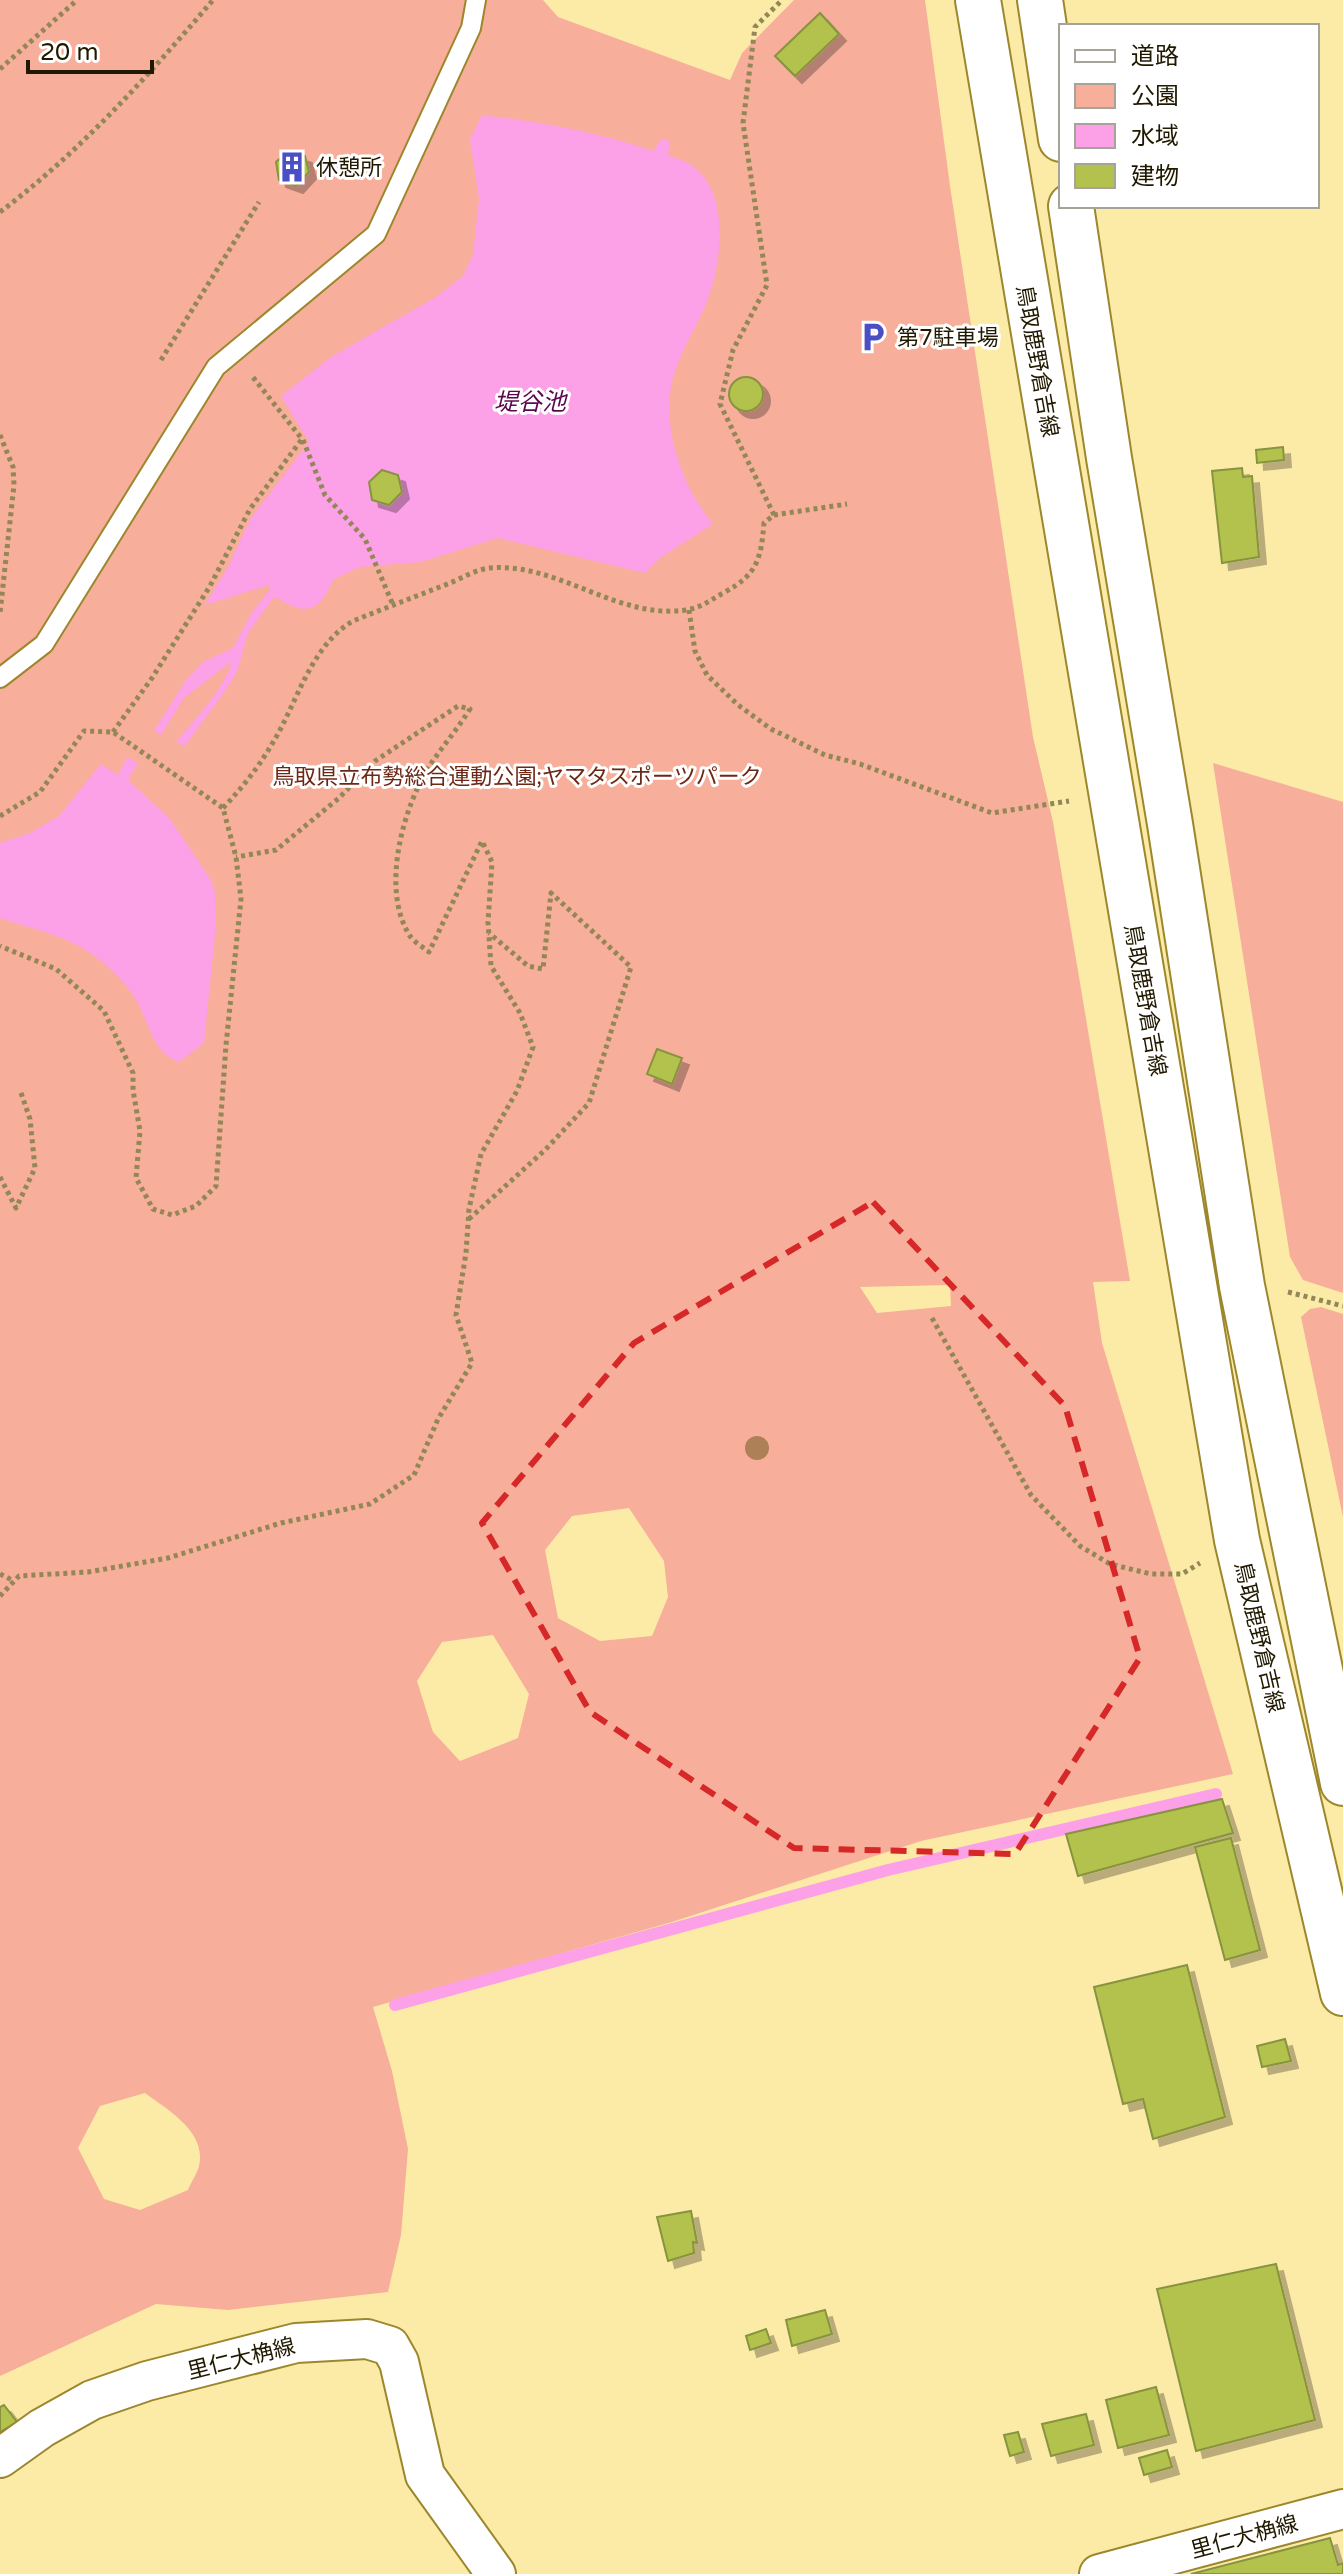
<svg xmlns="http://www.w3.org/2000/svg" width="1343" height="2574" viewBox="0 0 1343 2574" font-family="'Varela Round','Noto Sans JP',sans-serif">
<defs>
<filter id="shadow"><feDropShadow dx="7" dy="7" stdDeviation="0" flood-color="#0004"/></filter>
</defs>
<rect width="100%" height="100%" fill="#fceba7"/>
<!-- green -->
<path fill="#f7ae9a" fill-rule="evenodd" d="M0,0H543L558,17L730,80L742,53L794,0H925L950,186L1033,737L1053,822L1130,1281L1093,1282L1102,1343L1233,1774L921,1841L672,1922L373,2007L392,2071L408,2149L401,2235L388,2292L228,2310L156,2304L0,2376ZM950,1285L951,1306L877,1313L860,1287ZM629,1508L664,1561L668,1597L652,1636L600,1641L558,1618L545,1550L572,1516ZM493,1635L529,1694L518,1738L460,1761L433,1732L417,1681L442,1642ZM145,2093C168,2110 207,2132 199,2166C197,2174 191,2182 188,2190L140,2210L104,2199L78,2148L100,2106Z
M1213,763L1343,802V1293L1303,1280L1290,1257Z
M1321,1307L1343,1314V1517L1301,1317L1310,1309Z"/>
<!-- water -->
<path fill="#fca0e7" d="M482,115C540,122 598,132 653,151L661,139L670,141L668,155C676,158 685,161 691,165C730,190 722,260 709,296C698,327 677,354 671,387C663,433 684,489 713,524L660,558L645,573L498,538L421,562L359,567L333,580C325,598 315,616 292,606C286,604 281,599 274,597L248,633L238,669L230,684L185,746L176,742C192,723 227,686 231,662L184,698L161,735L154,731L186,680L203,662L233,648L252,612L270,590L269,585L205,605L228,567L251,518L309,442L281,396L331,357L436,297L463,276L473,255L479,199L470,139Z
M127,757L138,763L128,780L170,819L211,880L215,893L216,924L204,1043L179,1062C151,1052 150,1022 135,998C126,984 111,968 97,958C70,936 32,929 0,918V843L30,833L59,816L101,764L118,775Z"/>
<g fill="none" stroke-linecap="round" stroke-linejoin="round">
<!-- stream -->
<path stroke="#fca0e7" stroke-width="12" d="M395,2005L888,1870L1216,1794"/>
</g>
<!-- building -->
<path fill="#b3c14e" stroke="#88933f" stroke-width="2" filter="url(#shadow)" d="M820,13L839,34L795,76L775,56Z
M289,151L305,156L309,172L296,186L279,180L276,162Z
M729 394a17 17 0 1 1 34 0a17 17 0 1 1-34 0Z
M1283,447L1284,460L1257,463L1256,450Z
M1242,468L1243,477L1252,476L1259,557L1222,563L1212,471Z
M382,470L398,475L402,492L389,505L372,500L369,482Z
M657,1049L682,1058L672,1084L647,1074Z
M1222,1799L1233,1833L1078,1876L1066,1834Z
M1231,1838L1260,1950L1225,1960L1195,1847Z
M1187,1965L1225,2117L1153,2139L1143,2099L1123,2104L1094,1987Z
M1285,2039L1291,2061L1262,2067L1257,2046Z
M691,2211L697,2243L693,2242L694,2253L668,2261L657,2217Z
M1276,2264L1315,2420L1196,2451L1157,2289Z
M825,2310L832,2334L792,2346L786,2320Z
M766,2329L771,2343L750,2350L746,2336Z
M1156,2387L1169,2435L1118,2448L1106,2400Z
M4,2405L17,2422L0,2432V2407Z
M1086,2414L1094,2445L1051,2456L1042,2424Z
M1018,2432L1024,2452L1010,2456L1004,2435Z
M1167,2450L1172,2467L1144,2475L1139,2458Z
M1330,2538L1338,2565L1343,2563V2574H1191Z"/>
<g fill="none" stroke-linecap="round" stroke-linejoin="round">
<!-- lane casing -->
<g stroke="#9c872d" stroke-width="22">
<path id="lane" d="M0,678L44,644L216,367L376,234L471,28L476,0"/>
</g>
<!-- street casing -->
<g stroke="#9c872d" stroke-width="42">
<path id="street" d="M0,2458L42,2428L92,2400L147,2381L296,2343L367,2339L390,2346L399,2362L425,2475L496,2574
M1099,2574L1343,2509"/>
</g>
<!-- primary casing -->
<g stroke="#9c872d" stroke-width="48">
<path id="primary" d="M978,0L1237,1540L1343,1993
M1040,0L1061,139
M1071,206L1109,458L1170,824L1242,1286L1343,1783"/>
</g>
<!-- path -->
<path stroke="#938758" stroke-width="5" stroke-dasharray="4 4" stroke-linecap="butt" d="M0,69L77,0
M0,212C80,152 148,76 213,0
M161,360L259,202
M0,435L13,467L14,485L0,613
M303,440L325,495L365,539L393,605
M774,515L720,404L733,350L767,285L743,123L755,27L782,0
M689,610L695,651L707,675L738,705L771,729L825,755L860,764L992,813L1069,801
M113,732L152,678L210,586L250,509L302,439L252,376
M223,808C242,788 258,768 272,744C297,704 310,646 353,621C385,608 417,596 450,583C462,578 477,569 490,568C558,562 617,620 686,610C701,608 712,599 725,592C758,574 761,558 764,523L774,515L847,504
M0,816L40,792L84,731L113,732L223,808L236,857L241,899L226,1045L216,1186L196,1206L172,1215L153,1209L136,1178L140,1131L133,1090V1073L104,1011L56,969L0,946
M0,1177L16,1208L35,1168L30,1119L20,1090
M469,1219L545,1150L589,1103L631,967L551,893L543,969L528,966L489,933
M1288,1292L1343,1306
M932,1318L1031,1495L1080,1546L1110,1564L1151,1574H1182L1200,1563
M0,1574L14,1581
M0,1596L19,1576L88,1572L168,1558L281,1523L370,1504L414,1475L438,1419L472,1363L456,1315L466,1253L469,1209L481,1154L517,1091L533,1047L520,1013L491,966L488,922L492,862L482,841L429,952C423,947 414,942 410,936C380,890 403,807 430,765C443,746 458,728 470,709L458,706L375,761L339,798L276,850L236,857"/>
<!-- lane -->
<use href="#lane" stroke="#fff" stroke-width="18"/>
<!-- street -->
<use href="#street" stroke="#fff" stroke-width="38"/>
<!-- primary -->
<use href="#primary" stroke="#fff" stroke-width="44"/>
</g>
<!-- trees -->
<circle fill="#ad8057" cx="757" cy="1448" r="12"/>
<!-- marked area -->
<path fill="none" stroke="#d62828" stroke-width="6" stroke-dasharray="16 10" stroke-linejoin="round" d="M873,1202L1065,1406L1140,1658L1015,1854L794,1848L590,1712L482,1523L634,1343Z"/>
<!-- icons -->
<defs>
<g id="building-bare" transform="scale(2.4)"><path d="M-4-6H4V6H1V3H-1V6H-4ZM-2.5-4.3h1.7v1.8h-1.7ZM.8-4.3h1.7v1.8H.8ZM-2.5-1h1.7V.8h-1.7ZM.8-1h1.7V.8H.8Z" fill="#4a4fc5" stroke="#fff" stroke-width="2.5" paint-order="stroke"/></g>
<g id="parking-bare" transform="scale(2.4)"><path d="M-3.5-5.5H1a3.5 3.5 0 0 1 0 7H-1V5.5H-3.5ZM-1-3.4V-.6H.8a1.4 1.4 0 0 0 0-2.8Z" fill="#4a4fc5" stroke="#fff" stroke-width="2.5" paint-order="stroke"/></g>
</defs>
<g fill-rule="evenodd">
<use href="#building-bare" x="292" y="167"/>
<use href="#parking-bare" x="873" y="337"/>
</g>
<g text-anchor="middle" stroke-width="6" stroke-linejoin="round" paint-order="stroke">
<!-- poi labels -->
<g font-size="22" fill="#201900" stroke="#fff" text-anchor="start">
<text x="316" y="175">休憩所</text>
<text x="897" y="345">第7駐車場</text>
</g>
<!-- street labels -->
<g font-size="22" fill="#201900" stroke="#fff">
<text transform="translate(1038 361) rotate(80)" y="8">鳥取鹿野倉吉線</text>
<text transform="translate(1146 1000) rotate(80)" y="8">鳥取鹿野倉吉線</text>
<text transform="translate(1260 1637) rotate(77)" y="8">鳥取鹿野倉吉線</text>
<text transform="translate(241 2358) rotate(-14)" y="8">里仁大桷線</text>
<text transform="translate(1244 2536) rotate(-15)" y="8">里仁大桷線</text>
</g>
<!-- park labels -->
<g font-size="22" fill="#6c2816" stroke="#fff">
<text x="517" y="784">鳥取県立布勢総合運動公園;ヤマタスポーツパーク</text>
</g>
<!-- water labels -->
<g font-size="24" font-style="italic" fill="#5b074e" stroke="#fff">
<text x="530" y="410">堤谷池</text>
</g>
</g>
<!-- legend -->
<rect x="1059" y="24" width="260" height="184" fill="#ffffff" stroke="#a6a399" stroke-width="2"/>
<rect x="1075" y="50" width="40" height="12" fill="#ffffff" stroke="#a6a399" stroke-width="2"/>
<text x="1131" y="64" font-size="24" fill="#201900">道路</text>
<rect x="1075" y="84" width="40" height="24" fill="#f7ae9a" stroke="#a6a399" stroke-width="2"/>
<text x="1131" y="104" font-size="24" fill="#201900">公園</text>
<rect x="1075" y="124" width="40" height="24" fill="#fca0e7" stroke="#a6a399" stroke-width="2"/>
<text x="1131" y="144" font-size="24" fill="#201900">水域</text>
<rect x="1075" y="164" width="40" height="24" fill="#b3c14e" stroke="#a6a399" stroke-width="2"/>
<text x="1131" y="184" font-size="24" fill="#201900">建物</text>
<!-- scale -->
<path d="M28 60v12h124v-12" fill="none" stroke="#201900" stroke-width="4"/>
<text x="40" y="60" font-size="24" fill="#201900" stroke="#ffffff" stroke-width="6" paint-order="stroke">20 m</text>
</svg>
